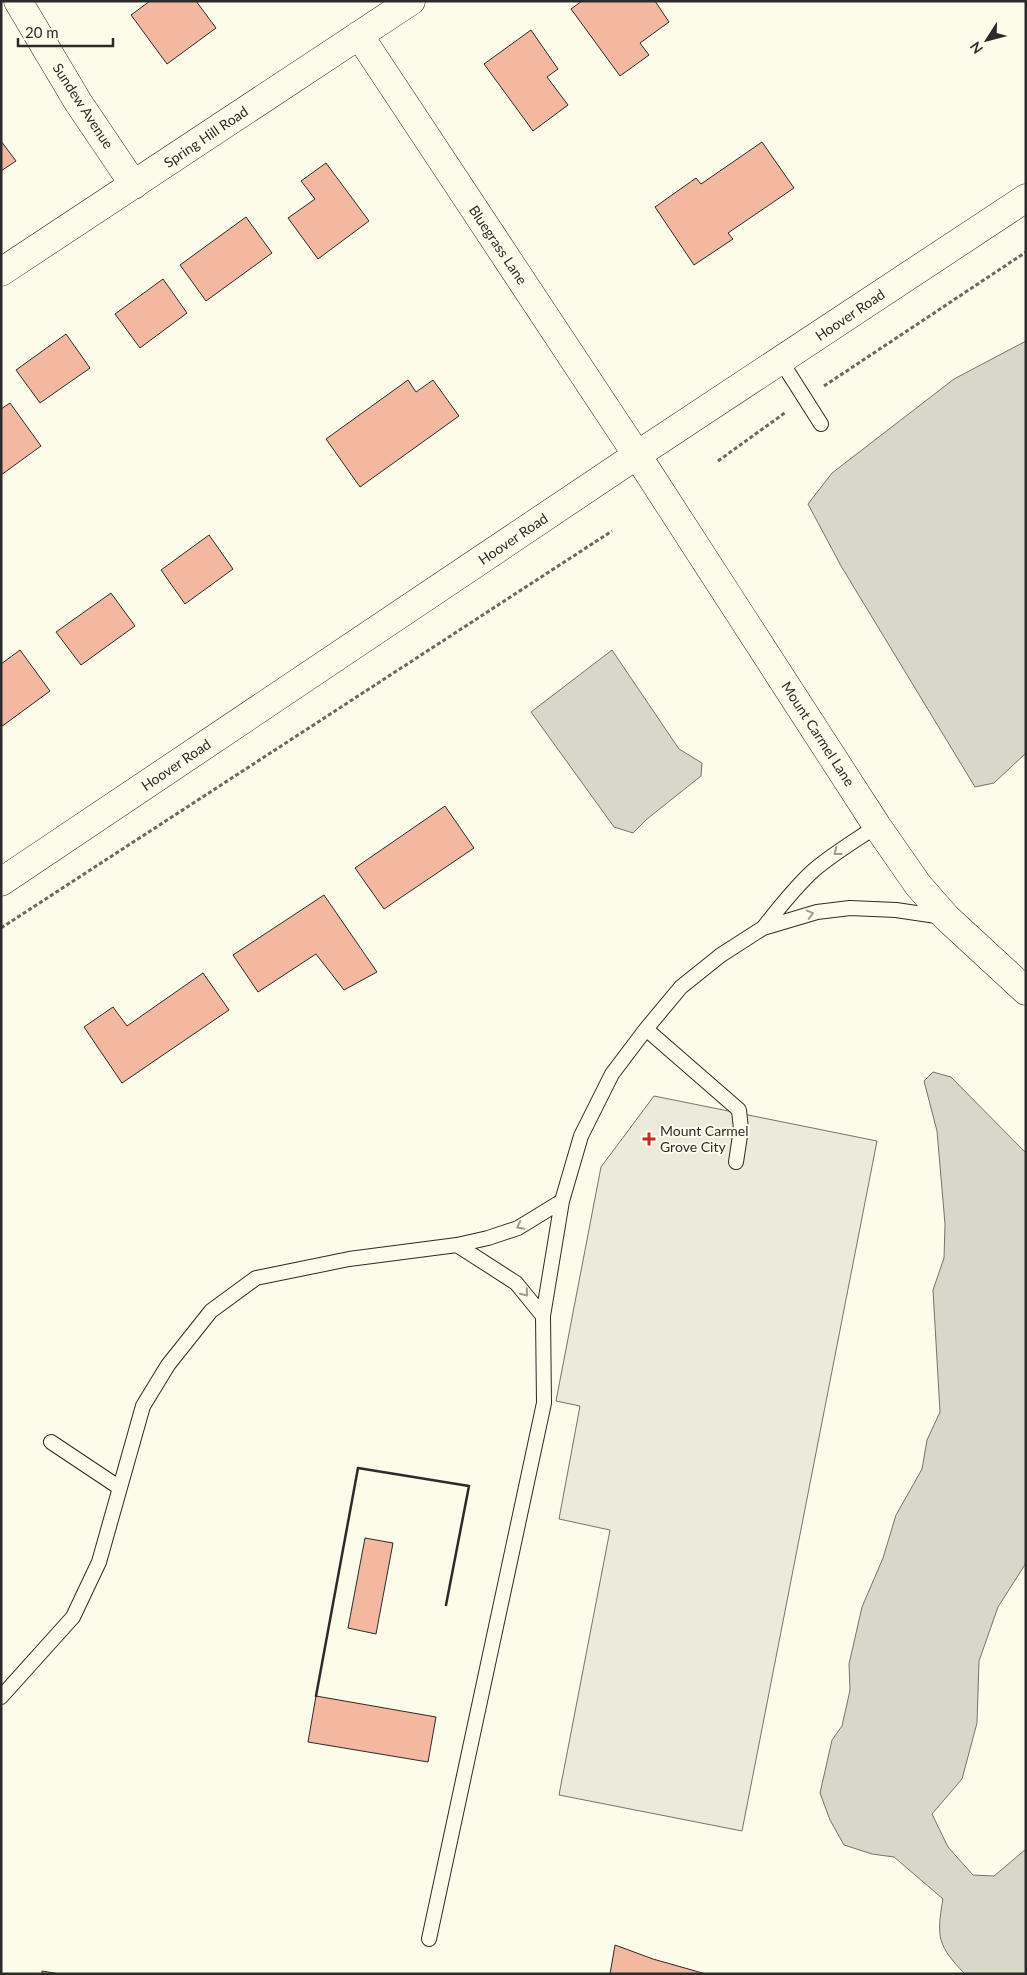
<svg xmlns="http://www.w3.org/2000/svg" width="1027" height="1975" viewBox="0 0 1027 1975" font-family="Lato,sans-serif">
<rect width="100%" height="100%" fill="#fdfbea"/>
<!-- parking -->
<path fill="#eceadb" stroke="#74746e" d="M654,1096L877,1141L742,1831L559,1795L610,1530L559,1519L580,1406L556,1401L601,1167Z"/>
<!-- water -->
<path fill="#d8d7c9" stroke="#74746e" d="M1026,341V753L994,783L975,787L841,566L808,504L832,473L954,379Z
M612,650L679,749L702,763L701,776L647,819L633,833L614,827L531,712Z
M933,1072L951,1077L1026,1153V1563L998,1607L979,1661L977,1723L962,1779L932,1814L948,1847L973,1875L994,1876L1026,1849V1974H965C938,1946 936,1938 943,1899L894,1857L872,1854L844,1845L830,1820L820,1793L832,1740L842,1726L850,1690L849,1664L862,1607L883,1558L896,1515L922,1469L927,1440L940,1412L933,1290L944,1258L945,1224L937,1131L924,1081Z"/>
<!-- building -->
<path fill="#f2b8a0" stroke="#2b2b2b" d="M150,1H196L216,28L167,64L131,15Z
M582,1H655L669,22L640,43L649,55L620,76L571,9Z
M531,30L558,69L547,77L568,105L533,131L484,64Z
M1,141L16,161L1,171Z
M762,142L794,188L728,233L733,239L694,265L655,207L696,178L701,184Z
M326,163L369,221L318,259L288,218L315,199L301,181Z
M246,217L272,253L206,301L180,265Z
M163,279L187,313L140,348L115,314Z
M66,334L90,368L40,403L16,370Z
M408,380L416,392L433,380L459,416L360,487L326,439Z
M10,403L41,446L1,475V409Z
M209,535L233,569L185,604L161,570Z
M111,593L135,626L81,665L56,632Z
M20,650L50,691L1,727V664Z
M445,806L474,848L384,909L355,868Z
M324,895L377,972L344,990L316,954L258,992L233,955Z
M203,973L229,1010L122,1083L84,1027L113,1007L127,1026Z
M365,1538L393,1543L376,1634L348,1628Z
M316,1696L436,1717L428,1762L308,1742Z
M615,1945L653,1959L706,1974H610Z
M42,1971L60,1974H42Z"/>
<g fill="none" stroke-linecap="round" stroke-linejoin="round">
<!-- service casing -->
<g stroke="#2b2b2b" stroke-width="16">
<path id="service" d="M781,361L821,424
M763,928C779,908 795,887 814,870C834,853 856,840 877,826
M646,1029L739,1110L741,1129L736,1162
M457,1245L516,1283L543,1316
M51,1442L120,1488
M1,1697L73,1617L99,1562L143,1406L168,1365L211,1311L256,1278L349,1259L457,1245L488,1238L518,1228L562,1201
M429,1939L544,1403L543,1316L562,1201L581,1136L612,1074L646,1029L681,987L721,955L763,928L817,912L850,908L896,910L943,917"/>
</g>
<!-- minor casing -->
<g stroke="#2b2b2b" stroke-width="29">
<path id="minor" d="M18,1L78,102L134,185
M359,35L637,455
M1,272L411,1"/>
</g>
<!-- tertiary casing -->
<g stroke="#2b2b2b" stroke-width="29">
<path id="tertiary" d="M637,455L877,826L918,885L947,918L1026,991"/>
</g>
<!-- secondary casing -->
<g stroke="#2b2b2b" stroke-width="29">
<path id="secondary" d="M1,882L637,455L1026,198"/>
</g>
<!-- path -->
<path stroke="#6a6964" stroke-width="3" stroke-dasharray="4 2.5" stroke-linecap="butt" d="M824,386L1026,252
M718,461L786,412
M1,928L612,531"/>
<!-- service -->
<use href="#service" stroke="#fdfbea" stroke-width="14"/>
<!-- minor -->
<use href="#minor" stroke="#fdfbea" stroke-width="28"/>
<!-- tertiary -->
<use href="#tertiary" stroke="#fdfbea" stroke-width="28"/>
<!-- secondary -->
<use href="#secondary" stroke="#fdfbea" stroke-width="28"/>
<!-- wall -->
<path stroke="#2b2b2b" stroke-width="2.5" d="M316,1696L358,1468L469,1486L446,1605"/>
</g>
<!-- one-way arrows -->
<defs><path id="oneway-chevron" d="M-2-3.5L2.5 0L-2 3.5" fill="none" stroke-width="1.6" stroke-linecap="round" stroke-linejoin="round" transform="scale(1.25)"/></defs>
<g stroke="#9e9d94">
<use href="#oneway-chevron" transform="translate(837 852) rotate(142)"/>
<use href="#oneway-chevron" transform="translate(810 914) rotate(-15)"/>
<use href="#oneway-chevron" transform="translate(520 1226) rotate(153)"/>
<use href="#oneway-chevron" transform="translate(525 1293) rotate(51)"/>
</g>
<!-- markers -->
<path fill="#c62828" stroke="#fdfbea" stroke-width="2" d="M646.5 1131.5h5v5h5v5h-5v5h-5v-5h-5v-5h5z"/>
<g text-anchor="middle" stroke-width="4" stroke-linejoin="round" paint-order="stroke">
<!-- street labels -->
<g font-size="14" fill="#2b2b2b" stroke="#fdfbea">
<text transform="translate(83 106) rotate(57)" y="5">Sundew Avenue</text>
<text transform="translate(206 137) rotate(-34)" y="5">Spring Hill Road</text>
<text transform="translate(498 245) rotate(56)" y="5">Bluegrass Lane</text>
<text transform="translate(850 315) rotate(-34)" y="5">Hoover Road</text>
<text transform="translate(513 539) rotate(-34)" y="5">Hoover Road</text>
<text transform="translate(818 734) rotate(57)" y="5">Mount Carmel Lane</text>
<text transform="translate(176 765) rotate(-34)" y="5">Hoover Road</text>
</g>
<!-- poi labels -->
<g font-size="14" fill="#2b2b2b" stroke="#fdfbea" text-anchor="start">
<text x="660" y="1136">Mount Carmel<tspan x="660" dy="16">Grove City</tspan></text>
</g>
</g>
<!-- border -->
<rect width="1027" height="1975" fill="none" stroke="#2b2b2b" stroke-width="5"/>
<!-- north arrow -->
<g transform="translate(987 40) rotate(234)" stroke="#fdfbea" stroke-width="4" paint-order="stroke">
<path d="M0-4L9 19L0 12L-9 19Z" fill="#2b2b2b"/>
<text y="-8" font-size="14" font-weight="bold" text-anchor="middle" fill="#2b2b2b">N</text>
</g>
<!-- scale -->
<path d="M18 38v8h95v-8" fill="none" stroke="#2b2b2b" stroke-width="2.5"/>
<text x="25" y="38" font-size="15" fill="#2b2b2b" stroke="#fdfbea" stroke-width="4" paint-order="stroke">20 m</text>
</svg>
